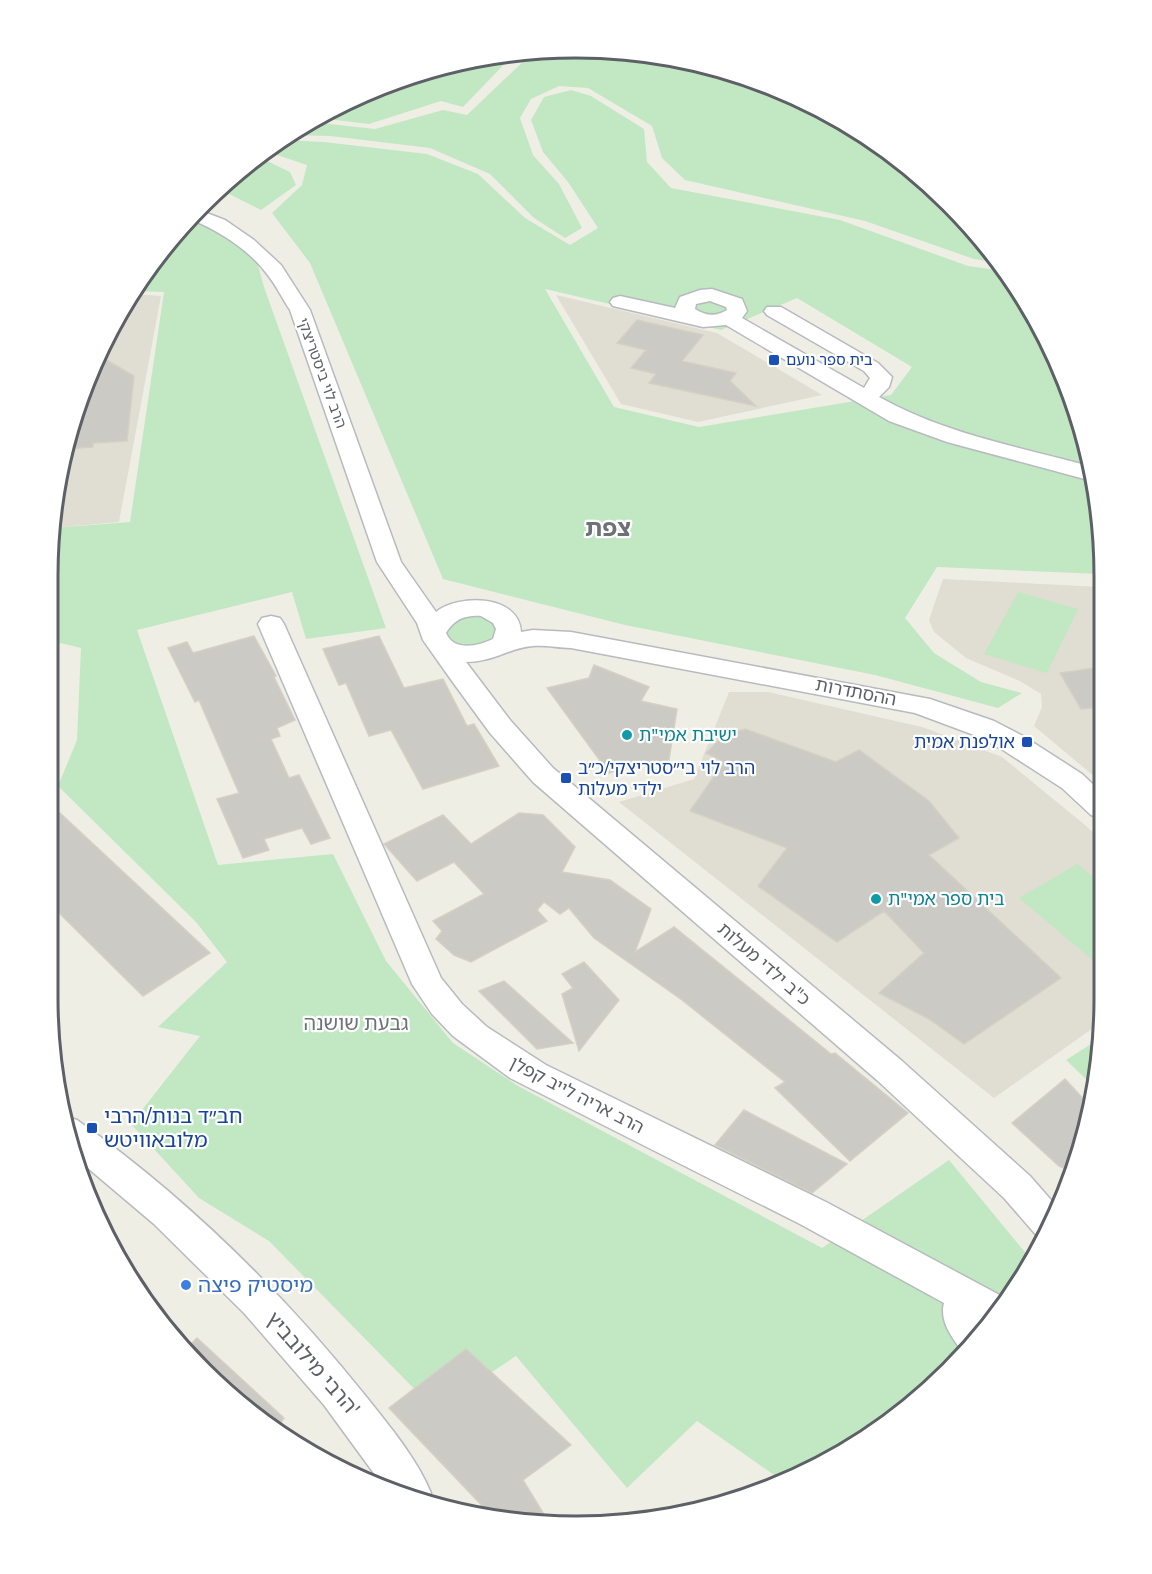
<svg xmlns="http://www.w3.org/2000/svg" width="1152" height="1574" viewBox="0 0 1152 1574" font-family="Mulish,'Noto Sans Hebrew',sans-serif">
<rect width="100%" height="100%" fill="#efeee5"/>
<!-- education -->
<path fill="#e0ddd3" d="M132,294L161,296L119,522L54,528L66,440Z
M556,295L717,333L822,395L698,422L621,404Z
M943,579L1100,587L1101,782L1034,726L1042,707L1041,694L1020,681L966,658L934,632L929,620Z
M729,692H768L922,727L1002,757L1085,825L1102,841L1103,1021L994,1098L619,802L694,779Z"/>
<!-- green -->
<path fill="#c1e8c2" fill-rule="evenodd" d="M541,49L645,52L745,76L840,119L924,179L995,254L1000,263L974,259L865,221L685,180L662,158L652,126L588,88L559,86L531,99L520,118L533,155L559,184L582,228L565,238L534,218L490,174L430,148L330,136L290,135L312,122L375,129L443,110L467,115L528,57L531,51Z
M515,53L463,107L441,101L369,124L318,118L342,103L439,66Z
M571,90L591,96L644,129L647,162L671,188L840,220L968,266L1004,271L1064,374L1099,507L1100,574L937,567L905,618L934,653L981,682L1022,693L998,708L875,675L625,625L443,579L310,263L272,213L302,185L307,165L277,155L274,145L282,140L324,142L427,154L478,174L525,218L570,245L598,228L568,182L543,152L531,120L544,97ZM545,289L721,330L797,298L912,367L891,395L699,427L614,407Z
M262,153L265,160L290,172L296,185L261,210L223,191L254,157Z
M202,214L230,233L256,258L264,287L386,628L306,639L292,592L137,630L218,865L333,854L386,961L453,1043L518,1086L822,1248L949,1160L1033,1262L973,1346L898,1417L784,1482L697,1421L627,1488L516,1356L435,1410L269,1241L199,1198L131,1124L200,1036L158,1027L227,962L196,922L58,786L77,740L81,648L48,640V576L54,528L130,522L164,292L133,291L137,283Z
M1018,592L1078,609L1047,673L984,654Z
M472,615C483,617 491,619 496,629C492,650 453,654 447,632C450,621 460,617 472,615Z
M1077,864L1102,884V968L1019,898Z
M1102,1037L1092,1085L1066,1060Z"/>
<!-- building -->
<path fill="#cccac4" stroke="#d4d0c3" stroke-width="1.5" d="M637,320L703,335L682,361L736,373L730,381L756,406L649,383L656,374L631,368L646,350L617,343Z
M103,358L134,376L127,441L93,443V447L65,449L66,440Z
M254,636L276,676L274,677L295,720L277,728L280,736L271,739L289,778L299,775L330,838L311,844L302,828L264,839L269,850L243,858L217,799L239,793L199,700L195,702L168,648L187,642L193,653Z
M379,636L404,688L443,679L467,726L474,724L499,766L423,789L391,730L369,736L346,683L339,685L323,649Z
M594,665L649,687L641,701L677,709L668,766L642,761L609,773L547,688L589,678Z
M1100,667L1101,707L1081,709L1060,673Z
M745,729L836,762L859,750L929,801L959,838L929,855L1061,978L964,1044L929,1019L879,993L924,953L884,911L837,942L758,886L787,848L690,811L724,762L706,753L723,736Z
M60,813L210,953L143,996L48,902V820Z
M519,813L543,815L575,847L562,872L610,880L651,909L635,952L674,927L831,1054L835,1053L908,1113L850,1161L775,1088L785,1082L682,1000L594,938L569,908L560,914L544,902L537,910L547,921L471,962L454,955L436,939L442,931L433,921L484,894L454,862L417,881L384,844L443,815L471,844Z
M584,962L619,1000L579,1051L562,994L573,988L562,974Z
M504,981L573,1043L537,1049L479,991Z
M1065,1079L1089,1105L1074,1172L1059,1166L1012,1123Z
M744,1110L847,1164L812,1193L715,1145Z
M197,1338L284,1418L277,1428L228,1395L187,1348Z
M466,1349L571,1445L523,1480L548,1521H507L493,1517L389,1408Z"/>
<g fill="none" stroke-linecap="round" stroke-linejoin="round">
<!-- minor casing -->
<g stroke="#b7babf" stroke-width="3">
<path id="minor" d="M204,212L225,220L254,240L281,265L310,310L401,562L436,612C458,594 519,594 521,632L533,630L571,632L930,699L994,721L1023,736L1082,774L1101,792V818L1091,815L1062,788L1003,750L974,735L915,713L571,648C559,648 546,645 533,646C508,648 494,662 466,662L510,720L553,768L902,1061L1030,1176L1058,1208L1044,1239L1037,1236L1004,1198L878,1081L533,782L490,733L452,681L423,640L417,623L377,562L290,310C282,298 276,285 267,274C250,251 221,232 195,221ZM481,616L493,623L496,629L493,639C478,646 454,652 446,633C454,619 466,615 481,616Z
M712,289L742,299L747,311L742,318L864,388L870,378L864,371L767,315L764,311L767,307H781L878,363L892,377L889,387L879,397C943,433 1018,447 1089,466L1092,481L947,442L889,421L726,325L703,327L613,306L610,302L613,298L620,296L675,308L680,297L700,290ZM710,301L726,307L727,310C716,317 706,316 695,309L696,304Z
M271,616L280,618L284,624L441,978L462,1004L487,1027L546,1065L826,1202L1007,1299L973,1346L964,1354C953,1339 939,1322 944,1303L800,1224L510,1078L453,1036L432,1014L412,984L258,624L262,618Z
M64,1116L77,1120C186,1197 285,1295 368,1399C391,1428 417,1459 431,1493L429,1498L381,1483L324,1405L244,1313L154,1224L76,1158L66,1135Z"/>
</g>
<!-- minor -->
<use href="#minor" fill="#fff" fill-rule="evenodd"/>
</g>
<!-- markers -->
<g fill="#1a4fb4" stroke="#fff" stroke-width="2">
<rect x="768" y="354" width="12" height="12" rx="3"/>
<rect x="1021" y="736" width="12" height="12" rx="3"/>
<rect x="560" y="772" width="12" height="12" rx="3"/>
<rect x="86" y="1122" width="12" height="12" rx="3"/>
</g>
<g fill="#0f9aa8" stroke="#fff" stroke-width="2">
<circle cx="627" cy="735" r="6"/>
<circle cx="876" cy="899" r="6"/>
</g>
<circle fill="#3f7fe0" stroke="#fff" stroke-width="2" cx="186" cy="1285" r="6"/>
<g text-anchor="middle" stroke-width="4.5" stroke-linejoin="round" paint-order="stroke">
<!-- far-transit labels -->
<g font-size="15" fill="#164399" stroke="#fff" text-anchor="start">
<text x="786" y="365">בית ספר נועם</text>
</g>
<!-- far-street labels -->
<g font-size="15" fill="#5d6066" stroke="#fff">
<text transform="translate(322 373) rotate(70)" y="5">הרב לוי ביסטריצקי</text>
</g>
<!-- street labels -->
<g font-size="18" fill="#5d6066" stroke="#fff">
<text transform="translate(856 692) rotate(11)" y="6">ההסתדרות</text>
<text transform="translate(764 964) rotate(41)" y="6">כ"ב ילדי מעלות</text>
<text transform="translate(577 1095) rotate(27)" y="6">הרב אריה לייב קפלן</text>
</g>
<!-- culture labels -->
<g font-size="18" fill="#0d838f" stroke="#fff" text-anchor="start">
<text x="639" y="741">ישיבת אמי"ת</text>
<text x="888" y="905">בית ספר אמי"ת</text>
</g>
<!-- transit labels -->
<g font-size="18" fill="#164399" stroke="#fff" text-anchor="end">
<text x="1015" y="748">אולפנת אמית</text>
<text x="578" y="774" text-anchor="start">הרב לוי בי״סטריצקי/כ״ב<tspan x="578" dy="21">ילדי מעלות</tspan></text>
</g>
<!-- neighbourhood labels -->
<g font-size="20" fill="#6e7278" stroke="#fff">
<text x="356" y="1030">גבעת שושנה</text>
</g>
<!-- near-transit labels -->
<g font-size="21" fill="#164399" stroke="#fff" text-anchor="start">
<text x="104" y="1123">חב״ד בנות/הרבי<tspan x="104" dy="24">מלובאוויטש</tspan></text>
</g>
<!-- near-shop labels -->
<g font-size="21" fill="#366cbe" stroke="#fff" text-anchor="start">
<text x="198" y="1292">מיסטיק פיצה</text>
</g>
<!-- near-street labels -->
<g font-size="21" fill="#5d6066" stroke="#fff">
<text transform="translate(313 1364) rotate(49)" y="7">הרבי מילובביץ'</text>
</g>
<!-- district labels -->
<g font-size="24" font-weight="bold" fill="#6e7278" stroke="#fff">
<text x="608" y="536">צפת</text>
</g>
</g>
<!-- crop -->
<path d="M0 0H1152V1574H0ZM576 58H576A518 518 0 0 1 1094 576V998A518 518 0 0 1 576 1516H576A518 518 0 0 1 58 998V576A518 518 0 0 1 576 58Z" fill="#fff" fill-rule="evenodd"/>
<path fill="none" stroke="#5d6066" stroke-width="3" d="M576 58H576A518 518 0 0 1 1094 576V998A518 518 0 0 1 576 1516H576A518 518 0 0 1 58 998V576A518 518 0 0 1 576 58Z"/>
</svg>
